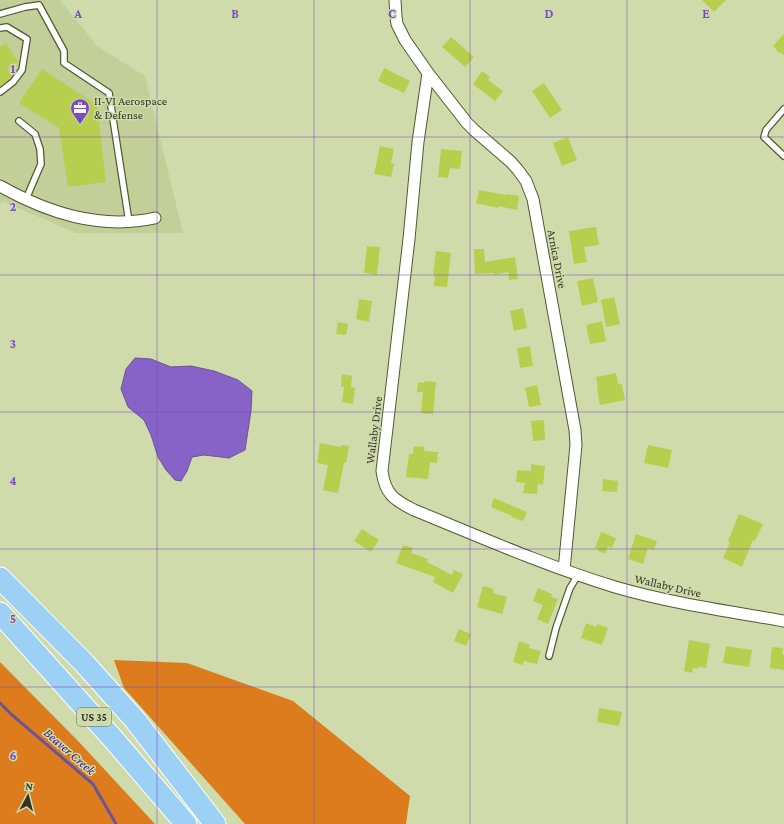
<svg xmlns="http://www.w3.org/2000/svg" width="784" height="824" viewBox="0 0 784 824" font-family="'Crimson Pro',serif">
<rect width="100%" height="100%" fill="#d0dbac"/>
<!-- built -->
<path fill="#c3cf99" d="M0,0H60L97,46L145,76L183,233H76L2,201L0,204Z"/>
<!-- forest -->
<path fill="#dc7c1d" d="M114,660L187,663L293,701L410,796L406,824H245L124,688Z
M0,662L79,742L155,824H0Z"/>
<!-- water -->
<path fill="#8762c7" stroke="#6d5496" d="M135,358L151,359L171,367L191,366L214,371L238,380L252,391L251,411L245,450L229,458L204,455L192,457L187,471L181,481L175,480L166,470L158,457L151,435L144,420L128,407L121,389L126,369Z"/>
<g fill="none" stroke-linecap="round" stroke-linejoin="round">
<!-- stream -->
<path stroke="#6d5496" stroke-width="3" d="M0,703L11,714L93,784L116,824"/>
</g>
<!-- building -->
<path fill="#b8ce4f" d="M702,0H726L714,12Z
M784,34V56L780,52L779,53L773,46Z
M451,37L474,57L465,67L442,47Z
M6,43L18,62L7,69L12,76L10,79L0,87V47Z
M384,68L410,81L404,93L378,81Z
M42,69L97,105L106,182L68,187L59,128L19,103Z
M482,71L490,77L488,80L503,91L495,101L473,84Z
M544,83L562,110L550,118L532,91Z
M568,137L577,160L562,166L553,143Z
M380,146L394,149L391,163L394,164L391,177L374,174Z
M441,149L462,151L460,169L450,168L448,178L438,177Z
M479,190L506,195V194L519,196L517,210L498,206V208L476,203Z
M596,227L599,245L584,247L587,262L574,264L569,231Z
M367,246L380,247L377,275L364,273Z
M474,249H484L485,262L515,257L518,279L509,280L508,272L494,275V273L475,274Z
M436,251L451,253L447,287L434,286L435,275H433Z
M593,278L598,302L582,306L577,281Z
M614,297L620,324L606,327L601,300Z
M359,299L372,301L369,322L356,319Z
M523,308L527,328L514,331L510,311Z
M602,321L606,341L590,344L586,325Z
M338,322L348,324L346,335L336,334Z
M530,346L533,366L520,368L517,348Z
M616,373L618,383L622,385L625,400L600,405L597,389H598L596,377Z
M342,374L352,376L351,387L355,388L353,404L342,402L344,387H341Z
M424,381L436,382L433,414L421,413L423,392H417L418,382L424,383Z
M537,385L541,405L529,407L525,388Z
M544,420L545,440L533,441L531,421Z
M320,443L341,447V445L349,446L346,463H344L338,493L323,490L328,465L317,463Z
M648,445L672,450L668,468L644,463Z
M414,446L425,447L424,451L438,452L437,463L430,462L428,479L406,477L409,454H413Z
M531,464L545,466L543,485L538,484L537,494L523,493L525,483L516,482L517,470L531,471Z
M603,479L618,481L617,492L602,491Z
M494,498L527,512L523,521L511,517L512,516L491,507Z
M739,514L763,524L755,541L753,540L742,567L723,558L730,542L728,541Z
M362,529L379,540L371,552L354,541Z
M601,532L616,538L612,548L608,546L605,554L598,551V549L595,548Z
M636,534L657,541L654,550L648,548L643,564L628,559Z
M403,545L413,548L411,553L428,559L427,562L452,575L454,570L463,574L453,593L433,582L435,577L396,563Z
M483,586L494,589L493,593L507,597L502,614L477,607Z
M538,588L552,594L551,597L558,599L548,624L537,619L543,605L533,601Z
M586,623L596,627L597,624L608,628L602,645L581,638Z
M459,629L471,634L466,646L454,641Z
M689,640L710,644L706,668L698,667V669L693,668L692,673L684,671Z
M519,641L530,645L529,648L541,651L537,664L524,661L523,665L513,662Z
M726,646L752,650L749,667L723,663Z
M772,647L783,648L782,654L784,655V670L770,668Z
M599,708L622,712L619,726L597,722Z"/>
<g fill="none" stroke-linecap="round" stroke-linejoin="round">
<!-- lane casing -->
<g stroke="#51592f" stroke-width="8">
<path id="lane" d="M0,14L25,7L39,5L64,51V63L109,93L129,222
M0,28L7,27L27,39L22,70L13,82L0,92
M784,109L766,130L764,137L784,156
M19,121L35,134L40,149L41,164L26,199
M549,656L556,628L570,588L578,575"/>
</g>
<!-- street casing -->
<g stroke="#51592f" stroke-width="13">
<path id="street" d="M395,0L396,17L397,24L405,40L428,73L467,123L474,130L511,162L518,170L526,181L533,199L575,430L576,445L564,570
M428,73L418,142L409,239L382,471C385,494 394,500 414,510C480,537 546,566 615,587C670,603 727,611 784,621
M0,186C48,213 100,230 155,218"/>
</g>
<!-- highway casing -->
<g stroke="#fff" stroke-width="23">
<path id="highway" d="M0,578L85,664L135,720L215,824
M0,613L114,740L186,824"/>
</g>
<!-- lane -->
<use href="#lane" stroke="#fff" stroke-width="5.5"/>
<!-- street -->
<use href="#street" stroke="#fff" stroke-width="11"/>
<!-- highway -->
<use href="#highway" stroke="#9cd1f5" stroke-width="21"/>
</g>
<!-- grid -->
<path fill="none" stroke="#7b4bc3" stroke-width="1" stroke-opacity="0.55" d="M157,0V824M314,0V824M470,0V824M627,0V824M0,137H784M0,275H784M0,412H784M0,549H784M0,687H784"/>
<!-- icons -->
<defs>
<g id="office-pin" transform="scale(1)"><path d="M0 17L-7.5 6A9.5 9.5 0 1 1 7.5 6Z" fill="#7b4bc3" stroke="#d0dbac"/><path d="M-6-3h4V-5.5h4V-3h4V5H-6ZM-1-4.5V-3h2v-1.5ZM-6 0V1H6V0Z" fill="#fff"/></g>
</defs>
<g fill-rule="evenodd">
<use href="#office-pin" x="80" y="108"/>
</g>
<g text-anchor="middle" stroke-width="3" stroke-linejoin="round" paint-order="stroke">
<!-- shield labels -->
<rect fill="#d0dbac" stroke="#61674b" stroke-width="1" x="77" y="708" width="34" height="18" rx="3"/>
<g font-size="11" font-weight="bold" fill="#313522">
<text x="94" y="721">US 35</text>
</g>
<!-- poi labels -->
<g font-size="12" fill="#313522" stroke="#d0dbac" text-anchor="start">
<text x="94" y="105">II-VI Aerospace<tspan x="94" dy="14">&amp; Defense</tspan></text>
</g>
<!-- street labels -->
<g font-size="12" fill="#313522" stroke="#d0dbac">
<text transform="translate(557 259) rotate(79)" y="4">Arnica Drive</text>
<text transform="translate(374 430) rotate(-83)" y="4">Wallaby Drive</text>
<text transform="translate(668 586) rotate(13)" y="4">Wallaby Drive</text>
</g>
<!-- water labels -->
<g font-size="13" font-style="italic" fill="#3f1472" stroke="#d0dbac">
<text transform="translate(70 751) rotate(41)" y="5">Beaver Creek</text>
</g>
</g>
<g font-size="13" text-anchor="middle" font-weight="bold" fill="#7b4bc3" stroke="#d0dbac" stroke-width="3" stroke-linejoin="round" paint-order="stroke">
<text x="78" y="18">A</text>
<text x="235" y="18">B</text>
<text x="392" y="18">C</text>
<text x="549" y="18">D</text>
<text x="706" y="18">E</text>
<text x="13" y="73">1</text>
<text x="13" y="211">2</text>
<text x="13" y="348">3</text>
<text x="13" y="485">4</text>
<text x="13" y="623">5</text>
<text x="13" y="760">6</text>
</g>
<!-- north arrow -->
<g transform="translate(28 796) rotate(7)" stroke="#d0dbac" stroke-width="3" paint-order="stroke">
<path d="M0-3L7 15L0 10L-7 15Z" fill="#313522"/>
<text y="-6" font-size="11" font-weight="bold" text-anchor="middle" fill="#313522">N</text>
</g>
</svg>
